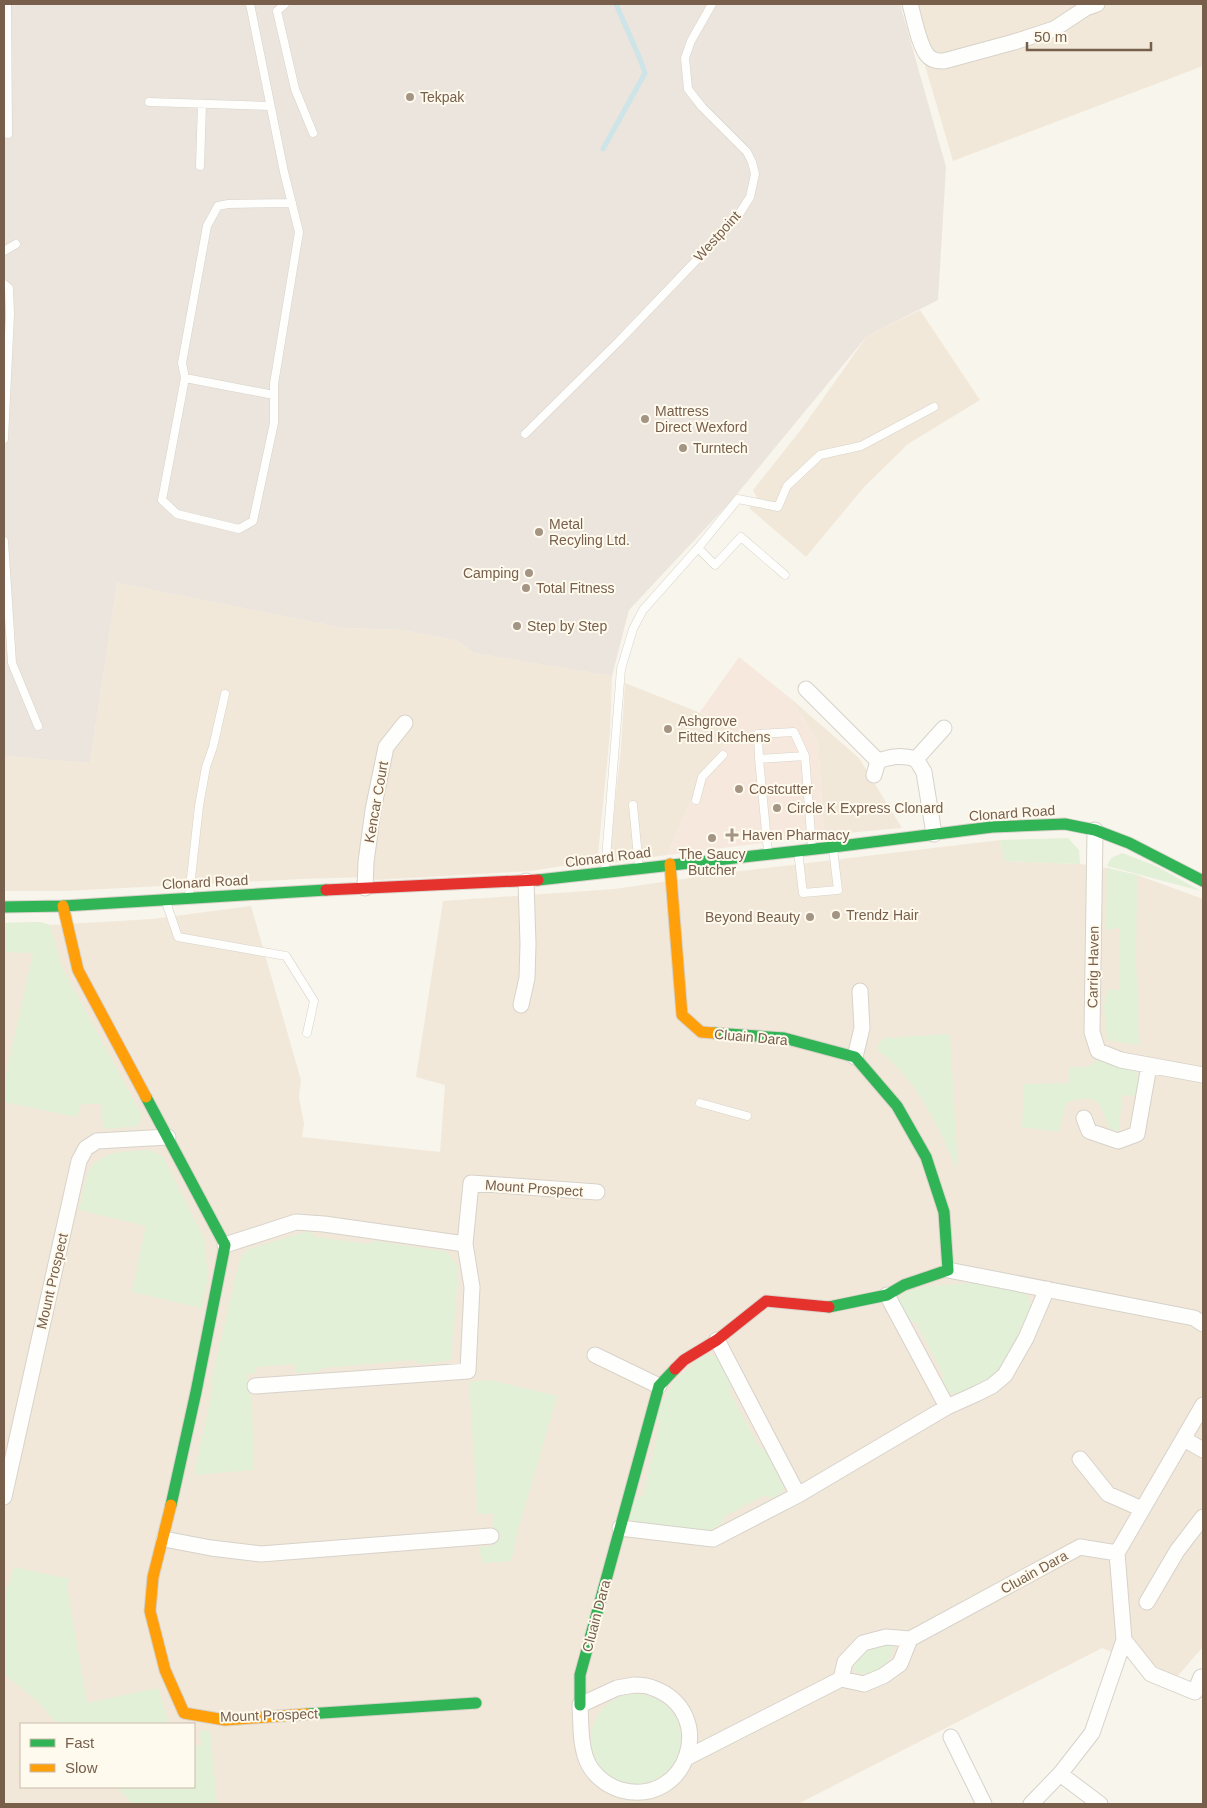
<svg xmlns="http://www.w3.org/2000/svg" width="1207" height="1808" viewBox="0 0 1207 1808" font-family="Helvetica,sans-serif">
<rect width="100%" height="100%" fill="#f8f5ec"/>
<!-- residential -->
<path fill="#f1e8d9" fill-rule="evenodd" d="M907,4H1203V66L953,161Z
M920,310L980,400L908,444L864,487L806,557L749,508L757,498L753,490L803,427L867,336Z
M117,583L344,628L402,630L456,640L474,653L612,676L610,733L598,855L593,857V861L531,871L375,880L373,877L301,879L64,891H4V756L90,763Z
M625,683L736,727L701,778L667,855L612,863L610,848L621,748Z
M790,698L859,758L902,828L824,835L818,741Z
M1000,840L1005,861L1080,864L1107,868L1137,875L1203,899V1647L1175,1679L1102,1648L798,1804H4V923L40,922L50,925L152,919L251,906L301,1080L299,1097L304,1124L302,1137L440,1152L445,1085L416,1077L443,901L614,889L724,873ZM21,1724H194V1787H21Z"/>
<!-- commercial -->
<path fill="#f6e8dd" d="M739,657L790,698L818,741L824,835L667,855L701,778L735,728L700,712Z"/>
<!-- industrial -->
<path fill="#ebe5dd" d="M4,4H900L946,167L938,300L867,336L732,500L629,610L612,676L474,653L456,640L402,630L344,628L117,583L90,763L4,756Z"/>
<!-- green -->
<path fill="#e2f0d7" d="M1068,838L1079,850L1080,864L1005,861L1000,840Z
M1122,853L1156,866L1201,891L1107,866L1111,858Z
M1107,868L1137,875L1136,960L1139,1045L1107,1040L1104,1005L1108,990H1119V928L1106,930Z
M40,922L50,925L62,967L142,1116L138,1126L109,1129L103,1127L101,1104H81L77,1117L4,1102V1084L33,953L4,952V923Z
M950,1034L958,1171C938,1127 918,1079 877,1050V1045L884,1038Z
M1099,1060L1123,1066L1137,1073L1139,1082L1137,1096L1122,1095L1119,1131L1110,1129C1105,1121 1105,1112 1100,1106C1092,1094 1078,1099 1066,1103L1059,1132L1022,1127L1024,1084L1070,1083L1069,1067H1086Z
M151,1150L163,1157L204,1238L208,1278L201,1308L132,1292L146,1226L79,1210C82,1199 85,1178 90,1169C103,1149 130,1152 151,1150Z
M309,1231L316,1237L368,1244L374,1241L447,1252L457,1265L458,1274L451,1360L421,1364L413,1360L322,1368L318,1372L295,1373V1364L256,1367L255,1373L246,1375L252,1402L254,1470L194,1475L213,1388L211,1383L238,1267L242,1255L249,1249Z
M970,1283L1005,1287L1027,1293L1032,1308L998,1373L962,1393H949L940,1383L944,1376L916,1322H909L899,1301L903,1293L927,1286Z
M705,1354L717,1356L732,1382L730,1393L760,1448L768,1451L786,1483L781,1494L771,1498L765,1495L725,1516L721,1524L709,1531L635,1526L630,1519L634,1500L643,1496L660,1425L656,1414L676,1379Z
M490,1380L557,1396L517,1534L511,1561L482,1563L479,1547L494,1546L493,1514H478L469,1382Z
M14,1567L70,1579L67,1586L87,1703L158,1688L169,1724H58L36,1700L4,1674V1586L9,1587Z
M886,1644L893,1646C892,1665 871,1682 853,1670C856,1651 869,1646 886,1644Z
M591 1739a45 45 0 1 1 90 0a45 45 0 1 1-90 0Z
M210,1730L217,1804H133L116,1787H194V1746L202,1745L200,1736L202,1731Z"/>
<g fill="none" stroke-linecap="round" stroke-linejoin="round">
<!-- stream -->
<path stroke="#cde4e8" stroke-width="5" d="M603,149L645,73L640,59L616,4"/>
<!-- lane casing -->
<g stroke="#d7d2ca" stroke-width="9">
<path id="lane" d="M7,4L8,134
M250,4L284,172L299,232L274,384V423L253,521L239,529L177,514L162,500L185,378L182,363L207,226L218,206L228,204L292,203
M285,4L277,11L295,89L313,133
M149,102L270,106
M200,166L202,104
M4,251L16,244
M4,284L9,288L10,314L4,439
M185,378L274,395
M525,434L619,341L710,246L738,216L750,197L755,174L752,162L747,152L702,107L688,89L685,58L691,41L712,4
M4,541L12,663L38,726
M698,548L715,565L741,537L785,575
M805,756L759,759L758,734L794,732L805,756L812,847
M759,759L768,852
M696,800L702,777L723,755
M633,805L639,867
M798,851L803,893L838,890L833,849
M605,871L621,669L633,629L643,610L698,548L738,499L778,507L787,486L820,455L861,446L934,407
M189,896L199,806L206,767L213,747L225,694
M166,902L178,937L286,956L314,1001L307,1033
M700,1103L747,1116"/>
</g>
<!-- street casing -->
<g stroke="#d7d2ca" stroke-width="17">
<path id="street" d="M910,4C914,17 919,48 929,57C934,61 938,61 944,61L1014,42L1054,29L1086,8L1097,4
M806,689L878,761C892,756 902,755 916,759L924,772L934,834
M916,759L944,728
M874,775L878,761
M1095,830L1092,1032L1098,1051L1121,1060L1203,1075
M365,888L366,862L373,810L386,747L405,723
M521,1005L527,978L528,944L526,881
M855,1057L862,1028L860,991
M1084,1118L1089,1131L1118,1141L1137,1134L1149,1066
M465,1244L471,1183L597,1192
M225,1245L296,1222L324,1224L465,1244L472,1287L468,1371L255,1386
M948,1270L1194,1318L1203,1324
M887,1295L947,1407
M717,1340L798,1495
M595,1355L659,1386
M1184,1439L1203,1450
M1080,1459L1108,1494L1142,1509
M4,1497L79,1161L86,1148L97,1141L168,1137
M620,1528L713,1539L798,1495L947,1407L976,1394L992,1386L1005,1375L1026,1338L1047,1289
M164,1539L211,1548L261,1554L491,1536
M1117,1553L1203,1405
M1147,1602L1177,1551L1203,1517
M910,1639L1080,1547L1117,1553
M1124,1640L1151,1674L1195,1692L1201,1677
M634,1685C640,1685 647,1685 653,1688C719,1712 688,1808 621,1790C607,1786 593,1775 587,1761C580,1744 581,1723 580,1705L617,1688Z
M951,1737L984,1804
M688,1757L841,1679L864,1684L883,1676L900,1664L910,1639L886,1637L863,1643L845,1662L841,1679
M1060,1774L1100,1804
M1031,1804L1060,1774L1092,1733L1124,1640L1117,1553"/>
</g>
<!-- fast casing -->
<g stroke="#d8d2ca" stroke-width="13">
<path id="fast" d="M538,880L833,847L992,827L1065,824L1095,830L1129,843L1203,881
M4,907L63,906L326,890
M714,1033L784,1038L855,1057L897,1106L926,1157L944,1212L948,1270L904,1285L887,1295L829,1307
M146,1097L225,1245L196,1392L171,1505
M580,1705V1675L659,1386L675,1369
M307,1714L476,1703"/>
</g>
<!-- slow casing -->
<g stroke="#d8d2ca" stroke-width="13">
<path id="slow" d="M670,864L682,1015L701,1032L714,1033
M63,906L78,970L146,1097
M171,1505L153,1577L150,1611L165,1670L184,1713L225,1720L307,1714"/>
</g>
<!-- jam casing -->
<g stroke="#d8d2ca" stroke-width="13">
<path id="jam" d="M326,890L538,880
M675,1369L684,1360L717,1340L766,1301L829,1307"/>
</g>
<!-- lane -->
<use href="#lane" stroke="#fefefc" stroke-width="8"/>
<!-- street -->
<use href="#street" stroke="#fefefc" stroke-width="15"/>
<!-- fast -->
<use href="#fast" stroke="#30b455" stroke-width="11"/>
<!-- slow -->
<use href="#slow" stroke="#ff9f0a" stroke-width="11"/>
<!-- jam -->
<use href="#jam" stroke="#e5322d" stroke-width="11"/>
</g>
<!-- markers -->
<g fill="#a49483" stroke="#fffaee" stroke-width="2">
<circle cx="410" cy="97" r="5"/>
<circle cx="645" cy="419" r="5"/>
<circle cx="683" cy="448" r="5"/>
<circle cx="539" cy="532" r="5"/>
<circle cx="529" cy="573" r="5"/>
<circle cx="526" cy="588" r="5"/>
<circle cx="517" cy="626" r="5"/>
<circle cx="668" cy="729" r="5"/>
<circle cx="739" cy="789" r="5"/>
<circle cx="777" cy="808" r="5"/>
<path d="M729.5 827.5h5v5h5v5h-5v5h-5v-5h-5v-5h5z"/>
<circle cx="712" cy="838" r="5"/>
<circle cx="836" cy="915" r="5"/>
<circle cx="810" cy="917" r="5"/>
</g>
<g text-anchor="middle" stroke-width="4" stroke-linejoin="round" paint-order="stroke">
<!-- poi labels -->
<g font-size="14" fill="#775f4b" stroke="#fffaee" text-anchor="start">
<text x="420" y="102">Tekpak</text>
<text x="655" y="416">Mattress<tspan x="655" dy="16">Direct Wexford</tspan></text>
<text x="693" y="453">Turntech</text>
<text x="549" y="529">Metal<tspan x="549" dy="16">Recyling Ltd.</tspan></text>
<text x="519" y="578" text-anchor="end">Camping</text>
<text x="536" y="593">Total Fitness</text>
<text x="527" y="631">Step by Step</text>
<text x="678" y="726">Ashgrove<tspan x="678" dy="16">Fitted Kitchens</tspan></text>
<text x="749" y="794">Costcutter</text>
<text x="787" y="813">Circle K Express Clonard</text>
<text x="742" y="840">Haven Pharmacy</text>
<text x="712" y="859" text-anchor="middle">The Saucy<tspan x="712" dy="16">Butcher</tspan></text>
<text x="846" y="920">Trendz Hair</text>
<text x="800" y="922" text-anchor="end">Beyond Beauty</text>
</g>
<!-- street labels -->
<g font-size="14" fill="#775f4b" stroke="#fffaee">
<text transform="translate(717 236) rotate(-48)" y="5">Westpoint</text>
<text transform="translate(376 802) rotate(-80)" y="5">Kencar Court</text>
<text transform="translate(1012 813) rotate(-4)" y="5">Clonard Road</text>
<text transform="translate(608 857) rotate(-7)" y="5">Clonard Road</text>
<text transform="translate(205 882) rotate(-3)" y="5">Clonard Road</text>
<text transform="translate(1093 967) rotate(-89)" y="5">Carrig Haven</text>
<text transform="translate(751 1037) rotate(5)" y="5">Cluain Dara</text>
<text transform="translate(534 1188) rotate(4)" y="5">Mount Prospect</text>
<text transform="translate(52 1281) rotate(-77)" y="5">Mount Prospect</text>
<text transform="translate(1034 1572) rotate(-29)" y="5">Cluain Dara</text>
<text transform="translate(596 1616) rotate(-75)" y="5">Cluain Dara</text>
<text transform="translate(269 1715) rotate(-2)" y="5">Mount Prospect</text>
</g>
</g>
<!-- border -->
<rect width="1207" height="1808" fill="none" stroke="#775f4b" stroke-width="10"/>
<!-- legend -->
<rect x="20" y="1723" width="175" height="65" fill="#fffaee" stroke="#c9bcad"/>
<rect x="30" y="1739" width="25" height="8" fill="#30b455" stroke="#c9bcad"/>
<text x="65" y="1748" font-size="15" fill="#775f4b">Fast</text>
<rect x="30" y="1764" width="25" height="8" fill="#ff9f0a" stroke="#c9bcad"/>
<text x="65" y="1773" font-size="15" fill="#775f4b">Slow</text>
<!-- scale -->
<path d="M1027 42v8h124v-8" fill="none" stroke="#775f4b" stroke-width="2.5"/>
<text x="1034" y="42" font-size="15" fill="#775f4b" stroke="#fffaee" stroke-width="4" paint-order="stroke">50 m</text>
</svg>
